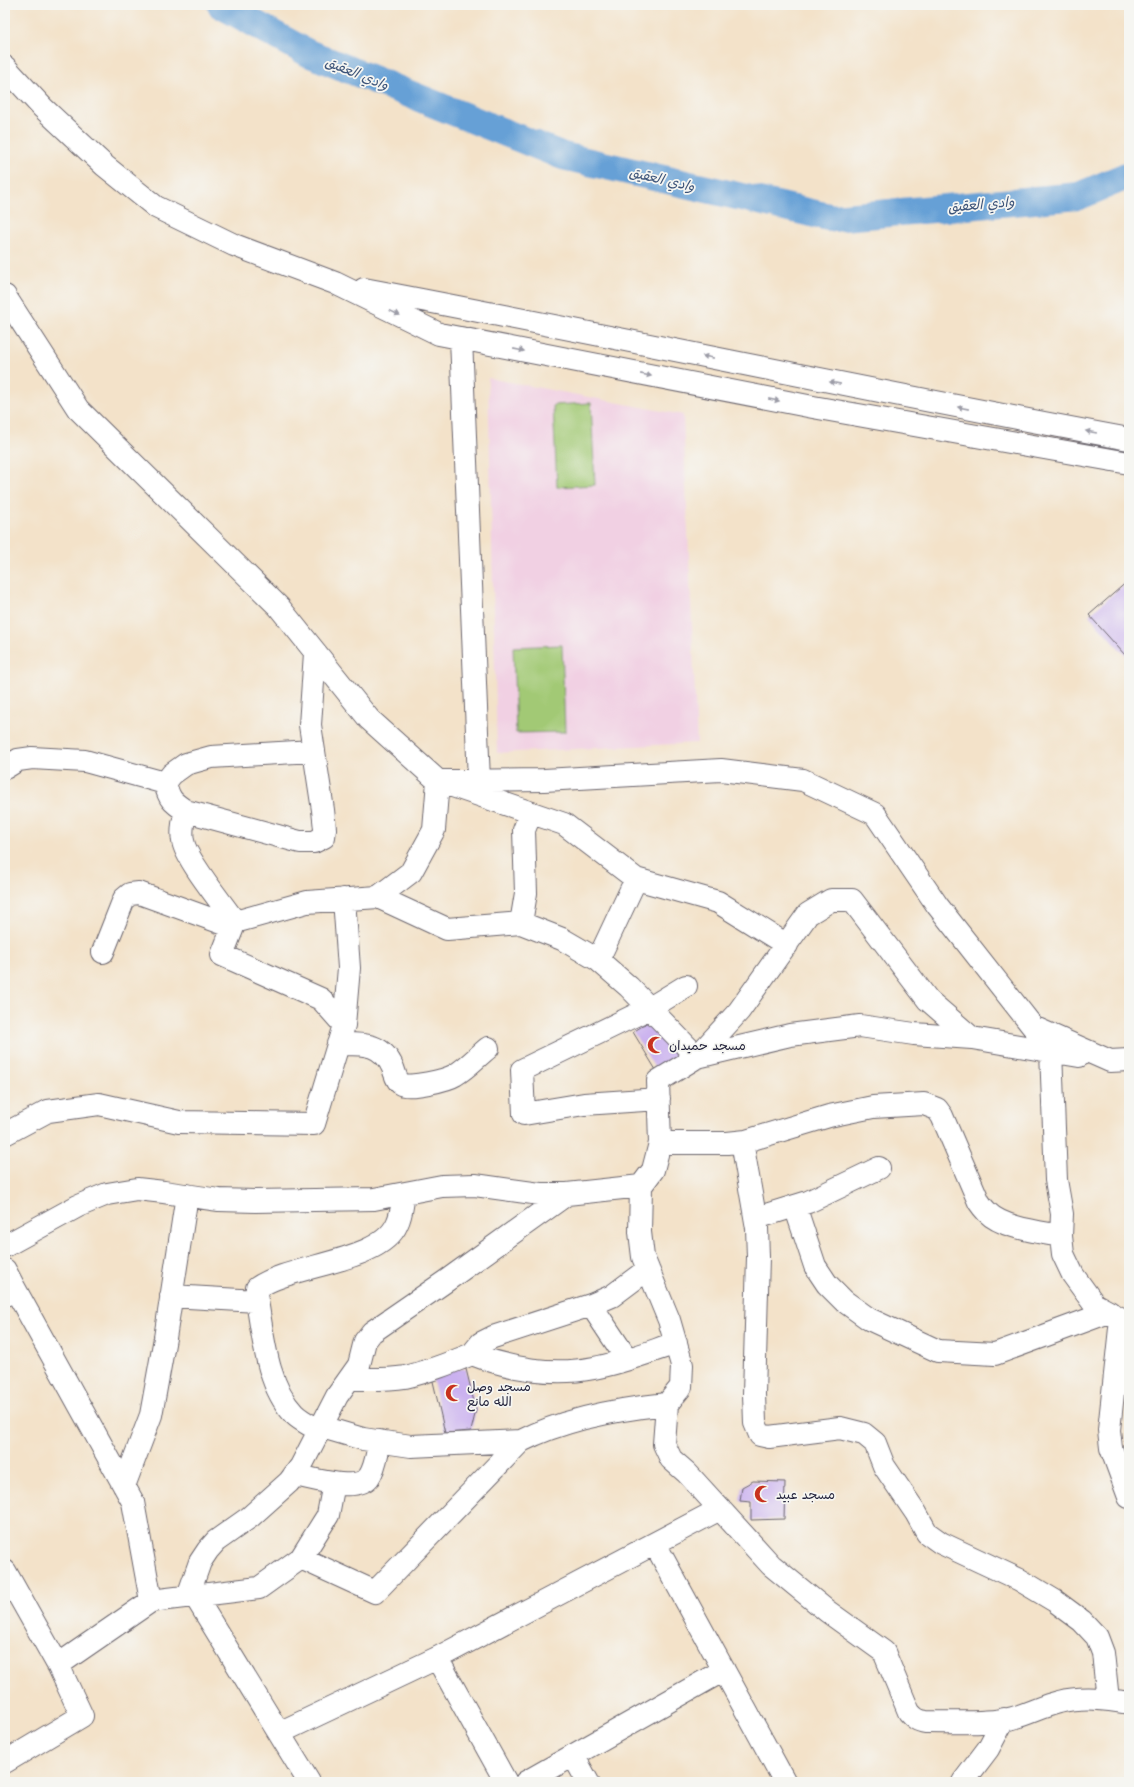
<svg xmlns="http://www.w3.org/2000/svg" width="1134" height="1787" viewBox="0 0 1134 1787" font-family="'Comic Neue','Playpen Sans Arabic',sans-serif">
<rect width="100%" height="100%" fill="#f6f6f2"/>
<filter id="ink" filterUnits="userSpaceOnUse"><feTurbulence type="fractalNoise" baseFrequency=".025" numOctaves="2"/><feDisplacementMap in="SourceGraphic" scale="8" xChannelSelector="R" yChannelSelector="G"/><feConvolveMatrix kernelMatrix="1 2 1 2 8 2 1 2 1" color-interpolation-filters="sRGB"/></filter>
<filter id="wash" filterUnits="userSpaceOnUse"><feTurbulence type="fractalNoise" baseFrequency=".012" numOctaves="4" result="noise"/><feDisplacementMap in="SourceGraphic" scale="16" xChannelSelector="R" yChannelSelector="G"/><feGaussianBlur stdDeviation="0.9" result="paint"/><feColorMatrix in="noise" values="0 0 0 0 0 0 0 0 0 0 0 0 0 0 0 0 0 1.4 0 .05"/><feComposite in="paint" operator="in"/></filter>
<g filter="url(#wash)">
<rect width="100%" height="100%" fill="#f3e2c9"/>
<!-- built -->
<path fill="#f1d0e3" d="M488,378L683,415L697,743L497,753Z"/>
<!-- green -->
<path fill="#a2c974" stroke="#627658" d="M591,403L595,485L557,487L553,405Z
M562,645L565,732L516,733L513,647Z"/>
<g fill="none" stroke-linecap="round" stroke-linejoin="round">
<!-- river -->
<path stroke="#66a0d6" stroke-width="28" d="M221,5L308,53L563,156L833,218L1079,196L1129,175"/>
</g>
<g id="blocks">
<!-- building -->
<path fill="#cab1ef" d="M1129,580V652L1125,655L1089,615Z
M655,1018L680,1058L656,1070L633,1032Z
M449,1369H466L476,1410L471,1431L445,1433L432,1377Z
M753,1481L785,1482L784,1519L751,1520V1502L740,1501L742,1487Z"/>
</g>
</g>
<g filter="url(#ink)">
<use href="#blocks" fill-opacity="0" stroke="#6b656d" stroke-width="1"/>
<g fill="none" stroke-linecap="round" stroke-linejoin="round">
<!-- minor casing -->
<g stroke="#6b656d" stroke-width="24">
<path id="minor" d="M5,67L43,108L105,166L156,207L234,245L335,283L439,334L813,407L1129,463
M364,289C619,337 873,392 1129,439
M5,296L78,409L279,607L369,719L438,781L544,780L721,770L803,780L875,814L937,905L1033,1027L1110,1061L1129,1060
M461,338L479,781
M5,768L18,760L32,758L85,761L165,783
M165,783C169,799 172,802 186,811L300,842H314L324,837L325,829L323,810L310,725L315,653
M165,783L172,774L186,764L211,757L313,751
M186,811C183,821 181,830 183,841C186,860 223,904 235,922
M378,897L447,929L521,923L562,939L598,960L629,987L697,1057L790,1035L860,1026L914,1034L972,1038L1079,1056
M521,923L526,893L524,830L531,813
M103,952L124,899L130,894L139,893L233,927
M598,960L636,879
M344,1025L321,999L222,955L235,922L307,902L378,897L411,872L434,830L438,781L564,824L636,879L718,902L787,945
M338,1044C362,1044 382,1042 393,1068C395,1073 396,1080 401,1084C408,1089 447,1080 455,1075C467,1068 477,1057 488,1048
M1051,1051L1056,1180L1062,1214L1061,1236L1063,1254L1073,1275L1094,1304L1129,1323
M659,1099L584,1104L524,1114L522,1070L650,1008L686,986
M5,1134L48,1111L99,1104L179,1122L314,1124L344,1025L349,968L344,899
M742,1142L757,1228L758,1257L754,1394L755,1423L760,1435L769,1437L840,1428L864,1434L875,1443L884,1466L916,1513L927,1533L941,1543L1020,1580L1055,1601L1082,1621L1097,1637L1103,1653L1108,1700
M660,1143H727L746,1141L829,1116L873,1107L924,1104L937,1109L942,1116L979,1202C981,1205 984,1209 987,1212C1002,1228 1040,1232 1061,1236
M795,1206L815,1266L827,1284L844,1301L869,1319L938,1351L995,1354L1109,1312
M756,1218L808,1202L879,1168
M5,1246L78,1206L107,1194L137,1189L164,1192L219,1200L255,1201L374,1199L442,1186L475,1185L540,1194H567L641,1186
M5,1270L15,1289
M5,1295L15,1289L133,1502L151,1601
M171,1296L257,1301
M591,1305L627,1359
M1121,1319L1109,1430L1111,1448L1129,1497
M472,1354L481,1343L493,1337L591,1305L612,1296L648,1269
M350,1379C368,1379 387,1380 405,1377C428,1372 450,1363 472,1354C510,1369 554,1376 594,1368C622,1363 649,1352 676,1343
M667,1404L664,1444L671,1459L687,1473L771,1565L827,1611L884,1652L909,1712C914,1718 918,1721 926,1722C953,1722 982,1724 1009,1719C1026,1715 1042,1706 1059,1702C1082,1696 1106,1699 1129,1703
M322,1427L363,1439L411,1446L521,1441
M320,1431C312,1426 301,1421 294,1414C266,1385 263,1333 256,1295L257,1288C291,1264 380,1263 397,1224C402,1214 402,1204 404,1194
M294,1475C312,1478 356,1493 369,1477C376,1467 377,1452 380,1441
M124,1486L151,1415L165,1338L187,1195
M655,1544L785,1782
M301,1558L328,1515L334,1483
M5,1571L58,1665L82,1716L5,1762
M188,1596L200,1562L208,1550L216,1541L250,1517L289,1482L301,1466L337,1396L359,1365L365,1341L372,1332L446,1281L567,1194
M195,1596L309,1782
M437,1658L506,1782
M58,1665L151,1601L259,1588L301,1558L375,1592L521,1441C564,1419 619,1409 667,1404L681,1387L682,1365L669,1320L643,1257L640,1232L641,1186L653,1170L660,1143L658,1081L697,1057L739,1011L808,914L831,900H852L928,1000L972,1038
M279,1733L437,1658L720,1509
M573,1755L588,1782
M526,1782L724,1670
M963,1782L988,1749L1004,1719"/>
</g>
<!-- minor -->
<use href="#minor" stroke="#fff" stroke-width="22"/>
</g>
<!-- one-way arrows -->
<defs><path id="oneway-solid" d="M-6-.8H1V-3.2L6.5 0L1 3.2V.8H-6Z"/></defs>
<g fill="#9c9ca7">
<use href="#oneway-solid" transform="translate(395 313) rotate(26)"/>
<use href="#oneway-solid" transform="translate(519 350) rotate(11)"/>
<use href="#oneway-solid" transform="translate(708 357) rotate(-169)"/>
<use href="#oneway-solid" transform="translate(646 375) rotate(11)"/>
<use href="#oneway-solid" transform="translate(835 383) rotate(-169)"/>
<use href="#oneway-solid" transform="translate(774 400) rotate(11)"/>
<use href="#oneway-solid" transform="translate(963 408) rotate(-169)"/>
<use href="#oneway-solid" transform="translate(1091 432) rotate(-170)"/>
</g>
</g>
<!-- icons -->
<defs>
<g id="mosque-bare" transform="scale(1.38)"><path d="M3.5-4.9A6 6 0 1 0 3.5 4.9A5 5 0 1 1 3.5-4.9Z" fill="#c8321e" stroke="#f6f6f2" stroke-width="2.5" paint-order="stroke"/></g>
</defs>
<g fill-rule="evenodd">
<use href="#mosque-bare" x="656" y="1045"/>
<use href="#mosque-bare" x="454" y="1393"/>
<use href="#mosque-bare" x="763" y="1494"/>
</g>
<g text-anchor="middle" stroke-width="3.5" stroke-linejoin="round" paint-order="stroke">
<!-- poi labels -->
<g font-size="13" fill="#22223b" stroke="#f6f6f2" text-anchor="start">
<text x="669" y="1050">مسجد حميدان</text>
<text x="467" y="1391">مسجد وصل<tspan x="467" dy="15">الله مانع</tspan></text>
<text x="776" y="1499">مسجد عبيد</text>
</g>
<!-- water labels -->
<g font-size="14" font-style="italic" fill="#3d5479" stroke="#f6f6f2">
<text transform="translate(357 73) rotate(22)" y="5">وادي العقيق</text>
<text transform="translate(662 179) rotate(13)" y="5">وادي العقيق</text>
<text transform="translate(981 204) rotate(-5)" y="5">وادي العقيق</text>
</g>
</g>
<!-- margin -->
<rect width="1134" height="1787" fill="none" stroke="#f6f6f2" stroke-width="20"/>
</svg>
